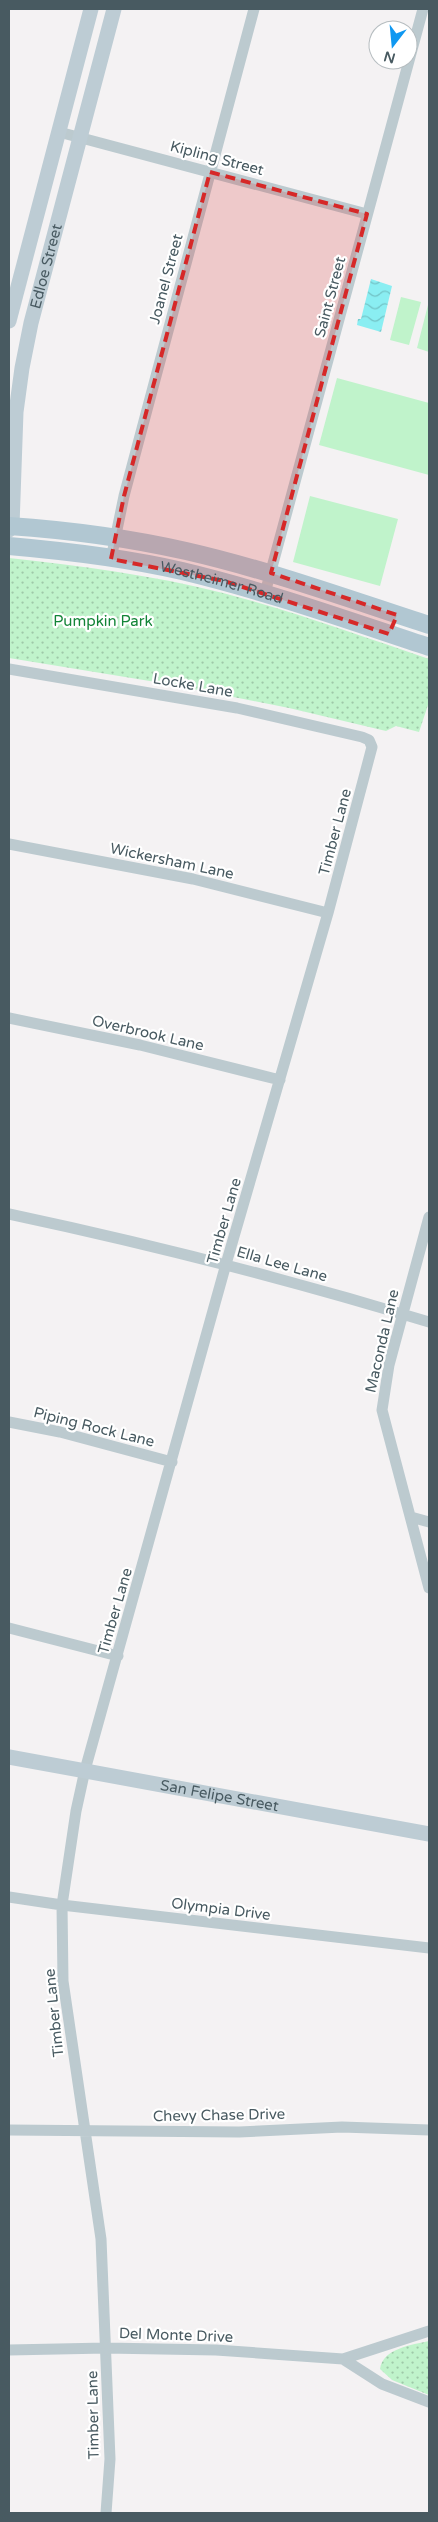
<svg xmlns="http://www.w3.org/2000/svg" width="438" height="2522" viewBox="0 0 438 2522" font-family="'Varela Round',sans-serif">
<defs>
<pattern id="park-dots" width="8" height="8" patternUnits="userSpaceOnUse" patternTransform="scale(1.25)"><rect width="8" height="8" fill="#c0f3cb"/><path d="M2 2h.1M6 6h.1" fill="none" stroke="#9ec8a8" stroke-width="1.8" stroke-linecap="round"/></pattern>
<pattern id="water-waves" width="16" height="10" patternUnits="userSpaceOnUse" patternTransform="scale(1.25)"><rect width="16" height="10" fill="#8aeef2"/><path d="M0 5q4-4 8 0t8 0" fill="none" stroke="#73c4c7"/></pattern>
</defs>
<rect width="100%" height="100%" fill="#f4f2f3"/>
<!-- grass -->
<path fill="#c0f3cb" d="M401,297L421,302L409,345L390,340Z
M428,305L429,306V352L417,348Z
M337,378L429,403V475L319,445Z
M310,496L398,519L380,586L293,562Z"/>
<!-- park -->
<path fill="url(#park-dots)" d="M9,558C80,566 153,575 223,593C292,611 361,636 429,659V702L419,732L396,726L386,731L289,708L168,684L9,658Z
M429,2341V2395L392,2380L380,2369C383,2348 412,2345 429,2341Z"/>
<!-- water -->
<path fill="url(#water-waves)" d="M371,279L392,286L381,332L357,325L358,319H361Z"/>
<g fill="none" stroke-linecap="round" stroke-linejoin="round">
<!-- minor -->
<path stroke="#bccacf" stroke-width="11" d="M59,132L367,214
M111,559L124,496L254,9
M265,593L423,9
M9,669L237,708L362,737L369,740L372,747L328,913L226,1264L85,1770L76,1811L62,1905L63,1981L101,2239L110,2459L106,2513
M9,844L193,879L328,913
M9,1018L140,1045L280,1080
M9,1214C150,1244 291,1280 429,1322
M429,1217L389,1365L382,1410L429,1588
M9,1422L60,1432L172,1462
M411,1517L429,1522
M9,1628L118,1656
M9,1897L62,1905L429,1948
M9,2130L239,2132L342,2127L429,2130
M9,2350L106,2348L216,2350L343,2359L429,2331
M343,2359L382,2384L429,2402"/>
<!-- secondary -->
<g stroke="#bdccd4" stroke-width="15">
<path d="M9,321L91,9"/>
<path id="s1" d="M9,530L12,526L16,412L22,368L31,323L114,9"/>
<path id="s2" d="M9,1757L429,1834"/>
</g>
<!-- primary -->
<g stroke="#b1c7d2" stroke-width="18">
<path d="M9,526C68,530 128,538 186,551C269,570 349,599 429,625"/>
<path id="s3" d="M9,546C66,551 126,558 182,571C266,591 347,620 429,647"/>
</g>
</g>
<!-- marked area -->
<path fill="#d62828" fill-opacity="0.2" stroke="#d62828" stroke-width="4" stroke-dasharray="10 6" stroke-linejoin="round" d="M210,172L367,214L271,573L397,615L389,634L224,581L111,559L124,496Z"/>
<g text-anchor="middle" stroke-width="4.5" stroke-linejoin="round" paint-order="stroke">
<!-- street labels -->
<g font-size="15" fill="#485a61" stroke="#fff">
<text transform="translate(217 158) rotate(15)" y="5">Kipling Street</text>
<text dy="5" stroke="none"><textPath href="#s1" startOffset="268">Edloe Street</textPath></text>
<text transform="translate(166 279) rotate(-75)" y="5">Joanel Street</text>
<text transform="translate(330 297) rotate(-75)" y="5">Saint Street</text>
<text dy="5" stroke="none"><textPath href="#s3" startOffset="216">Westheimer Road</textPath></text>
<text transform="translate(193 685) rotate(10)" y="5">Locke Lane</text>
<text transform="translate(335 832) rotate(-75)" y="5">Timber Lane</text>
<text transform="translate(172 861) rotate(12)" y="5">Wickersham Lane</text>
<text transform="translate(148 1033) rotate(13)" y="5">Overbrook Lane</text>
<text transform="translate(224 1221) rotate(-74)" y="5">Timber Lane</text>
<text transform="translate(282 1264) rotate(16)" y="5">Ella Lee Lane</text>
<text transform="translate(382 1341) rotate(-77)" y="5">Maconda Lane</text>
<text transform="translate(94 1427) rotate(14)" y="5">Piping Rock Lane</text>
<text transform="translate(115 1611) rotate(-74)" y="5">Timber Lane</text>
<text dy="5" stroke="none"><textPath href="#s2" startOffset="214">San Felipe Street</textPath></text>
<text transform="translate(221 1909) rotate(7)" y="5">Olympia Drive</text>
<text transform="translate(54 2013) rotate(-96)" y="5">Timber Lane</text>
<text transform="translate(219 2115) rotate(-1)" y="5">Chevy Chase Drive</text>
<text transform="translate(176 2335) rotate(2)" y="5">Del Monte Drive</text>
<text transform="translate(93 2415) rotate(-91)" y="5">Timber Lane</text>
</g>
<!-- park labels -->
<g font-size="15" fill="#128437" stroke="#fff">
<text x="103" y="626">Pumpkin Park</text>
</g>
</g>
<!-- border -->
<rect width="438" height="2522" fill="none" stroke="#485a61" stroke-width="20"/>
<!-- north arrow -->
<g transform="translate(393 45) rotate(196)"><circle r="24" fill="#ffffff" stroke="#b6bdc0"/>
<path d="M0-4L9 19L0 12L-9 19Z" fill="#0f98f1"/>
<text y="-8" font-size="14" font-weight="bold" text-anchor="middle" fill="#485a61">N</text>
</g>
</svg>
